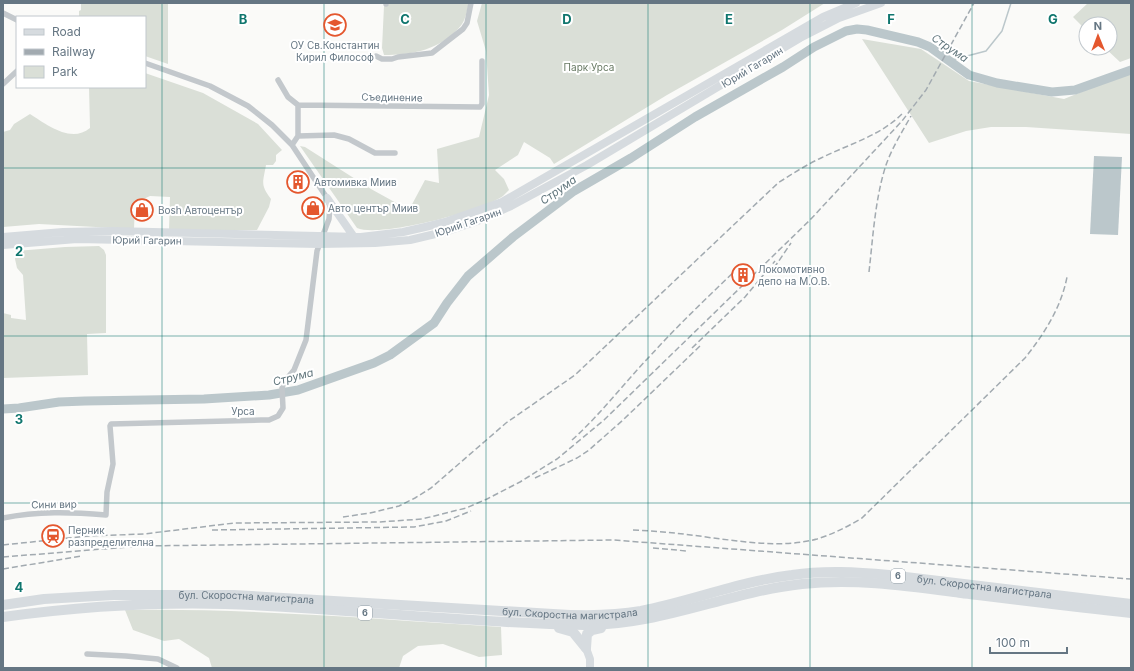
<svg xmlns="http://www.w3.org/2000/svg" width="1134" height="671" viewBox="0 0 1134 671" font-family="Inter,sans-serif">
<rect width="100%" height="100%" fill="#fafaf8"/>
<!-- green -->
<path fill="#dadfd7" d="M81,3H168V64L145,56V17H79V11L81,10Z
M389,3H469C467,10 466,18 462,24C460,27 457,30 454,33C434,51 410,55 384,55L382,48L384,6L388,5Z
M482,3H825L782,30L667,95L554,164L550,158L524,142L518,155L495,170L504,179L509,190C507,192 505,194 503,196C482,211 380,238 357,228L300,146L305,147L371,189L409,210L425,180L439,183L437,149L479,137L489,95L486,51L477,21Z
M1088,3H1131V58L1120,62L1105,48H1110V24H1086V30L1073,17Z
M862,39L921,49L969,81L1064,99L1131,72V134L1026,127H991L966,131L929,143Z
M145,73L203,93L258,124L282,150L276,155V161L273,165H266C263,183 260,184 271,199L269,207L257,230H169L170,197L150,196L135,203L134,229L39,224L3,227V132L10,130L14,124L30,114C46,124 71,144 90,128L89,87H145Z
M99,246L104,250L106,255V333L87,334L88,375L3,378V313L11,315V318L26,320L23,275L17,268L15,259L16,251L65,247Z
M125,610C250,608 376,619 501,627L502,655L479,657L443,644L418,646L403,656L399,668H212L209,658L179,639L164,641L133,630Z"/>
<!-- water -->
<path fill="#bbc7cb" d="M1094,156L1122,157L1118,235L1090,234Z"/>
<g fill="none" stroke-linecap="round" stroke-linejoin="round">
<!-- stream -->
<path stroke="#bbc7cb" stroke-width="1.5" d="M948,61L986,51L1002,31L1011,3"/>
<!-- river -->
<path stroke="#bbc7cb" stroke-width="9" d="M3,409L19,408L59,402L85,401L204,399L269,395L298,390L374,363L390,355L434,323L447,303L468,276L513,237L574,191L631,158L695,117L783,67L814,47L846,31L857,29L867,30L918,42L930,47L969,75L997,83L1052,92L1075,90L1131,70"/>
<!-- street -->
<path stroke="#c3c8cc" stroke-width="5.5" d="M386,3V4
M3,13L17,20
M376,56L382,59H392L398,57L432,53L463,29L467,23L471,3
M278,80L288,97L298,105
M3,84L17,71
M298,136L334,135L349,139L375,153H395
M292,145L298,136V105L480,107L482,104V61
M3,518C38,511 71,512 106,515L107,492L113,464L110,426L111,424L261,420H269L278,416L283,408L282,388L284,382L294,370L306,340L317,251L329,219L330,206L327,198L292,145L272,125L248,106L210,86L145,63
M87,654L126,656L158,659L177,668"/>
<!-- secondary -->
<path stroke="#d6dbdf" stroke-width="8" d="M327,198L354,237
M3,237L63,232L112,231L361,237L403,232L425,227L445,222L502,202L823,17L856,3
M3,245L77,239L319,244L375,243L410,240L448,231L483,219L511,206L587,165L800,38L839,18L881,3
M586,648L590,659V668"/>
<!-- highway -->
<g stroke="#d6dbdf" stroke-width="10">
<path id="s1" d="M3,605L44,599L114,595H234L553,614C583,616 612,616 641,611C692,601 741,581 792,575C825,570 857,572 889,575L1131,604"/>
<path d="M3,617C77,607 151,602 225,604C345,608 464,623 584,625C659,626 728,592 802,584C855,578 908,586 961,593C1018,600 1074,607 1131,613"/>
<path d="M559,628L573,632L586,648"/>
<path d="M586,648L587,634L592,630L601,628"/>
</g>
<!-- rail -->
<path stroke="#a2aab0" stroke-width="1.5" stroke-dasharray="6 3" stroke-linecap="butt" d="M774,268L791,243
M869,272C873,237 875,199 886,165C892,148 902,132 911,116
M692,348L745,297L775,261
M572,440C601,414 624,383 651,355C679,324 710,295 740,266
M535,478L577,458L589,450L623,420L700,346
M343,517L370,513L399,506L415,498L431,488L506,423L575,375L778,183C792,174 806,165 821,158C849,144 881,136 904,112
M212,530L414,527L446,521L471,511
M633,530C660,531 686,534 713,538C747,542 783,548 817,539C833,534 847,527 862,518L1025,358C1044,334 1061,308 1067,277
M76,542L136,541
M3,545L88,536L144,534L234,523L380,522L422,519L466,508L487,499L520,482L557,459L604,420L810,220L902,121L926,90L974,3
M653,548L687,551
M3,557L141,546L613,540L1131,579
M3,569L82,556"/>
</g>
<!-- grid -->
<path fill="none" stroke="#0f766e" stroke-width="1" stroke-opacity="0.55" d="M162,3V668M324,3V668M486,3V668M648,3V668M810,3V668M972,3V668M3,168H1131M3,336H1131M3,503H1131"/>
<!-- icons -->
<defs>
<g id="school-ring" transform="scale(1.15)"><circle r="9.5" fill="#fff" stroke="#e4572e" stroke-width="1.5"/><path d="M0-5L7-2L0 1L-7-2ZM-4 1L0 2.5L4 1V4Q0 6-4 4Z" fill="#e4572e"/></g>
<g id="building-ring" transform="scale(1.15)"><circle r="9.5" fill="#fff" stroke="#e4572e" stroke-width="1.5"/><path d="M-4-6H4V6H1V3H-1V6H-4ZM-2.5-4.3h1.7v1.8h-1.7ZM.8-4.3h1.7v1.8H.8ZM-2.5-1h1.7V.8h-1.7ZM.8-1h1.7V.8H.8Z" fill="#e4572e"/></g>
<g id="shop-ring" transform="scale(1.15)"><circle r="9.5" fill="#fff" stroke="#e4572e" stroke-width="1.5"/><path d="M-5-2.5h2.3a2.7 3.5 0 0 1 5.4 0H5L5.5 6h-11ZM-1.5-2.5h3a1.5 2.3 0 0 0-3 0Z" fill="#e4572e"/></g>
<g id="station-ring" transform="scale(1.15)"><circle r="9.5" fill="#fff" stroke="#e4572e" stroke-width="1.5"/><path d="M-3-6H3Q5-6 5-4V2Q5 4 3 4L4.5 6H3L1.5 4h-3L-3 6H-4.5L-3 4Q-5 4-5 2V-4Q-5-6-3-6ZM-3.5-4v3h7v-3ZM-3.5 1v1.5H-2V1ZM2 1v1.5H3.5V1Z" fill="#e4572e"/></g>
</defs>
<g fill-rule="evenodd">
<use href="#school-ring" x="335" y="25"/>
<use href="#building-ring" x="298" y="182"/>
<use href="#shop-ring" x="313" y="208"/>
<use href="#shop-ring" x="142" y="210"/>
<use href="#building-ring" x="743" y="275"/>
<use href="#station-ring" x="53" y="536"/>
</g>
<g text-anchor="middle" stroke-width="4" stroke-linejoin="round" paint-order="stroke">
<!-- shield labels -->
<g fill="#fff" stroke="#939fa8" stroke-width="1">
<rect x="891" y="569" width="14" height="14" rx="3"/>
<rect x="358" y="606" width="14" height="14" rx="3"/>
</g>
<g font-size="9" font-weight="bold" fill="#657683">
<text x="898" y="579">6</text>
<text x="365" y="616">6</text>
</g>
<!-- poi labels -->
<g font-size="10" fill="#657683" stroke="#fff" text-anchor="start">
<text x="335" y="49" text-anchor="middle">ОУ Св.Константин<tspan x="335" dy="12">Кирил Философ</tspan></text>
<text x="314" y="186">Автомивка Миив</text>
<text x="328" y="212">Авто център Миив</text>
<text x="158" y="214">Bosh Автоцентър</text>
<text x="758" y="273">Локомотивно<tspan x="758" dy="12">депо на М.О.В.</tspan></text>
<text x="68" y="534">Перник<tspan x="68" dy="12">разпределителна</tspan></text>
</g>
<!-- park labels -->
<g font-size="10" fill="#687a64" stroke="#fff">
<text x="589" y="71">Парк Урса</text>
</g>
<!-- street labels -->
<g font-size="10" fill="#657683" stroke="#fff">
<text transform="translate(752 67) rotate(-31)" y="4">Юрий Гагарин</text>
<text transform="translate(392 97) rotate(1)" y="4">Съединение</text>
<text transform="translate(468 222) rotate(-19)" y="4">Юрий Гагарин</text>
<text transform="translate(147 240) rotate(1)" y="4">Юрий Гагарин</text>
<text x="243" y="415">Урса</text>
<text transform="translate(54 504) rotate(-1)" y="4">Сини вир</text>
<text dy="4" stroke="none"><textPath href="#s1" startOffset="988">бул. Скоростна магистрала</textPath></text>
<text dy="4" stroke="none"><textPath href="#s1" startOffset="244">бул. Скоростна магистрала</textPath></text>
<text dy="4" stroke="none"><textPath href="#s1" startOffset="568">бул. Скоростна магистрала</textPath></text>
</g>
<!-- water labels -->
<g font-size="11" font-style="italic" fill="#60757c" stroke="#fff">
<text transform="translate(950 48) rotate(34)" y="4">Струма</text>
<text transform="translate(558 190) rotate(-35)" y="4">Струма</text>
<text transform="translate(293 377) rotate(-14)" y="4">Струма</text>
</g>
</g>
<g font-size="13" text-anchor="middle" font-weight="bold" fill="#0f766e" stroke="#fff" stroke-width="4" stroke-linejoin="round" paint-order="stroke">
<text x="243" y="24">B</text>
<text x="405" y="24">C</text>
<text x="567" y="24">D</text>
<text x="729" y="24">E</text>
<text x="891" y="24">F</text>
<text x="1053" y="24">G</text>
<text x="19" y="256">2</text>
<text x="19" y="424">3</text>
<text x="19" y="592">4</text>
</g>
<!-- border -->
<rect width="1134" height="671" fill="none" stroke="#657683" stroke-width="8"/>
<!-- legend -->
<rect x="16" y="16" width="130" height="72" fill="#ffffff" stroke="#c1c8cd"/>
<rect x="24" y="29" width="20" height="6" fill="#d6dbdf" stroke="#c1c8cd"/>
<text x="52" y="36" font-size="12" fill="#657683">Road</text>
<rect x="24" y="49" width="20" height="6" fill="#a2aab0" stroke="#c1c8cd"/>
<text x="52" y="56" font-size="12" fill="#657683">Railway</text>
<rect x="24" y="66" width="20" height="12" fill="#dadfd7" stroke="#c1c8cd"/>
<text x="52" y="76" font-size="12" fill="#657683">Park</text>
<!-- north arrow -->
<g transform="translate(1098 36) rotate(359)"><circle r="19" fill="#ffffff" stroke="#c1c8cd"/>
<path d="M0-3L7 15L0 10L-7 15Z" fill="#e4572e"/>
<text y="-6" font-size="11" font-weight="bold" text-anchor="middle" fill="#657683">N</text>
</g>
<!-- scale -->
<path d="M990 647v6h77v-6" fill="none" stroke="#657683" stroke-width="2"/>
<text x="996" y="647" font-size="12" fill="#657683" stroke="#ffffff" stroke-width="3" paint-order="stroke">100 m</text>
</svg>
